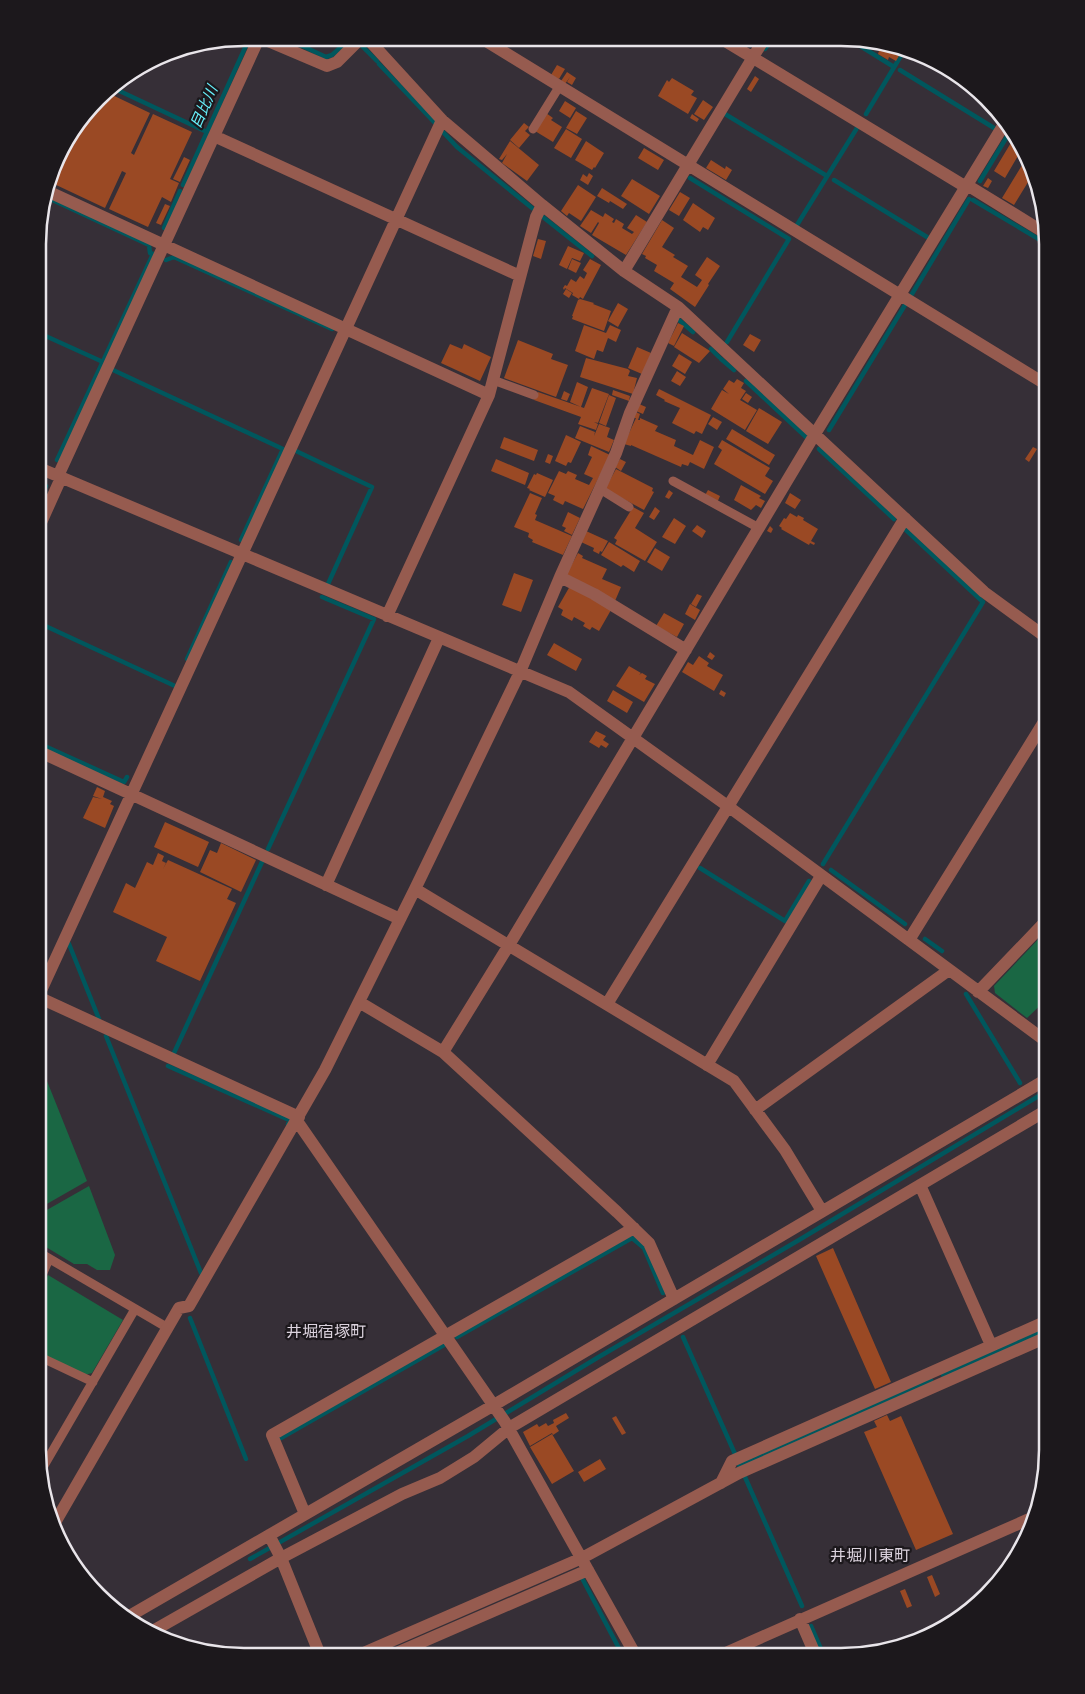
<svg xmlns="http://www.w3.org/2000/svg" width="1085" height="1694" viewBox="0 0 1085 1694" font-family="'PT Sans Narrow','Noto Sans JP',sans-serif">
<rect width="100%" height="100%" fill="#362f37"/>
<!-- green -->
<path fill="#1a6744" d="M1047,930V999L1027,1018L995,993L994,986Z
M43,1071L87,1181L38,1209V1073Z
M89,1186L115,1255L110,1270H97L87,1264H74L46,1247L38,1239V1215Z
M48,1275L123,1320L92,1373L85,1375L38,1352V1297Z"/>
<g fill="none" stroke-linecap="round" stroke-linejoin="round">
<!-- stream -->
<path stroke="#00575d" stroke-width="4.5" d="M285,38L326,57L332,55L351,38
M849,39L894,67
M363,47L377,61
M765,49L772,39
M379,64L434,122
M900,70L994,128
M111,87L207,132
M725,114L827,176
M866,114L905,49
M443,132L457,147L532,208
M690,178L789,239L727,342
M834,180L927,237
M980,181L1011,130
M183,185L249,39
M46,197L149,245L150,253L153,254L57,460
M973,200L1047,244
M543,217L592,256
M797,225L857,128
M164,228L180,191
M166,260L174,257L332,329
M912,294L969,199
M679,320L693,332
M39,333L103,362
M711,349L719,357
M721,359L734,370
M113,370L283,449L241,540
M746,381L806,437
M829,430L905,305
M819,449L894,519
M296,451L372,487L328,584
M39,501L46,486
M39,623L175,686
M187,659L231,562
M38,743L124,782L127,777
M268,849L374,619L322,597
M823,864L983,602L906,530
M700,868L785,921L809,881
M831,870L905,924
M925,939L942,951
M69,944L99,1019
M966,994L1020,1083
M106,1036L201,1273
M174,1053L262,862
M168,1066L289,1120L288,1125
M190,1318L246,1459
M457,1337L632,1238L644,1248L663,1293
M683,1337L735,1454
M943,1375L1047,1329
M281,1438L444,1345
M739,1465L931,1380
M745,1477L802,1606
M250,1559L468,1436L597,1358L799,1240L1047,1091
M582,1578L623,1656
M811,1626L824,1656"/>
</g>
<!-- building -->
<path fill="#9a4924" d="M880,43L903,49L896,61L889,57L888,60L878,54L879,51L876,49Z
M557,65L565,69L559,79L551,75Z
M567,72L576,78L572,85L567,82L570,77L565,84L561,81Z
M755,76L759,79L751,92L747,89Z
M672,78L694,91L691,95L697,98L688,114L658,96L667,80L669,82Z
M106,92L150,113L131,153L134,155L153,114L192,132L170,179L179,183L171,202L162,197L148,227L109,209L126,173L122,171L105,208L52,183L78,128Z
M703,100L713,107L704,120L694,114Z
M565,101L576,108L570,118L559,111Z
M576,111L587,118L577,134L566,128Z
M546,113L553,118L551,120L562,127L553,142L535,131Z
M692,114L699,119L697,122L690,118Z
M524,123L529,127L525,131L530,135L519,148L510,140Z
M566,129L582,139L571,158L554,148Z
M1015,136L1022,149L1005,178L994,171Z
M510,141L539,165L527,181L502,163L507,154L502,160L499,159Z
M586,141L604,153L595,168L594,167L592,170L575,160Z
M644,148L664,160L658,170L638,158Z
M184,157L190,160L180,182L173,179Z
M1027,157L1032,165L1033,174L1014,205L1002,198Z
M711,160L725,169L726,166L732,170L726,180L706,168Z
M589,173L593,176L588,185L580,180L583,174L587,177Z
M988,178L992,181L988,188L983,186Z
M632,179L660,196L649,214L621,196Z
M578,185L596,197L581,221L569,213L567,216L561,211Z
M602,188L627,204L623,209L610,201L609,203L597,196Z
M680,192L690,198L679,216L669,210Z
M693,203L715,218L708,230L703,227L700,232L683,220Z
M165,204L170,206L161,225L156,223Z
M591,210L603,217L605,213L614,219L612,222L614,223L616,219L624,224L622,228L632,234L634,232L627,228L636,215L647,222L626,255L592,235L599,223L598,222L591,233L580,226Z
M662,220L674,228L662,247L675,255L673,257L688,266L681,277L697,287L702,280L695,275L707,257L720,266L708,284L709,285L695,307L670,289L674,283L654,271L657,265L645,258L646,256L642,254Z
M538,239L546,241L541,259L533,256Z
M568,246L584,253L580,261L572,258L567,269L559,265Z
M572,259L581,263L576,273L568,269Z
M590,259L601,265L583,299L580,297L579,299L572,295L573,293L565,288L564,290L563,288L565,285L567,286L571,279L576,282L580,276L584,279L587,273L583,270Z
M566,289L572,293L569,298L563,294Z
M580,299L594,303L593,304L611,311L604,331L572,319L573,316H572L578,300Z
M618,303L628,309L618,327L608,321Z
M678,323L684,326L674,346L668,343Z
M584,325L606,333L610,325L621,330L616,342L608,338L603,352L597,350L594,359L575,351Z
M682,333L710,351L699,363L674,347Z
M750,334L761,340L754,352L743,345Z
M518,340L553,354L551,359L568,365L556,397L504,378Z
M450,344L462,349L464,344L491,357L480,381L441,363Z
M637,347L651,353L642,374L628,368Z
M679,354L692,362L685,374L672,366Z
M586,358L628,369L630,371L628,376L637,378L633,394L580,377Z
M677,371L686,377L680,386L671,381Z
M737,379L744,383L741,388L746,391L740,400L757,410L745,430L711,409L722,390L729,394L723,389L729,380L734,383Z
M577,382L588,387L581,407L570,402Z
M592,388L609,394L598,423L594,422L598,424L596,430L578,424L581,417L534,400L538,392L584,408Z
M659,389L711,415L702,434L696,431L694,434L672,423L680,408L664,401L665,400L656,395Z
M613,390L630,396L629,401L612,395Z
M564,391L570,394L567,401L561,399Z
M746,393L752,397L748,403L742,399Z
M609,395L616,398L606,426L599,423Z
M639,404L646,407L643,414L636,411Z
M759,408L782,422L768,444L746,431Z
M636,412L640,414L638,420H640V418L658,426L655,431L676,440L674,446L693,455L700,440L714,447L704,469L690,462L688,466L682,464L681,467L631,445V446L624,444L636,418H634Z
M713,417L722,422L717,430L708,424Z
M599,424L610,428L607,437L614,440L609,452L575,438L580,426L595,432L594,436Z
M732,429L775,455L769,465L726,439Z
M566,435L581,442L571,463L568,462L566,466L555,461Z
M504,437L538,450L534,461L500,448Z
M722,440L770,468L765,476L773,481L765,494L714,464L722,450L718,447Z
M591,446L610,455L583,509L565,501L563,505L553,500L555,496L548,493L559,471L566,474L568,471L577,475L575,479L589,485L593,478L584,474L592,457L588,455Z
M1033,447L1037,449L1029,462L1025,459Z
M548,454L553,456L550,464L545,462Z
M496,459L529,473L525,485L491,471Z
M620,459L626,462L621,471L615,467Z
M616,469L653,488L652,491L654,492L644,510L605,489Z
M537,473L553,480L545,497L529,490L530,489L527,488L534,474L536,475Z
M741,485L761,496L759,498L765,501L761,508L756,505L751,510L734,500Z
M669,490L673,493L669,499L665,497Z
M708,490L720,496L717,503L704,497Z
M530,493L542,498L535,514L537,515L535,520L572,536L563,555L532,542L533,540L528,537L529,533L514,527Z
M790,493L801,500L795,509L785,503Z
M633,507L644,513L635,528L657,542L645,561L615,544L617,540L614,538Z
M655,507L660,511L654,520L649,517Z
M568,512L580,518L572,535L564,531L566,528L562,526Z
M790,513L797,517L798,515L804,518L803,520L818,529L811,541L815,543L814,545L810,543L809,545L781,529L782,528L779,526L784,518L786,519Z
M674,518L686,526L675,544L662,537Z
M697,525L706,531L702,538L692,531Z
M770,526L773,529L771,533L767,531Z
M586,531L608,541L602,552L600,551L599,554L593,551L594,548L581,542Z
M609,542L640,561L634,572L623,565L621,567L601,555Z
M655,548L670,557L662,571L647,562Z
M578,553L583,556L582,558L607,569L602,579L621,587L615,601L566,575Z
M514,573L533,580L521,612L502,605Z
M570,586L611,610L599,631L592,627L590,630L583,626L585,623L574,617L572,621L561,615L563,610L558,607Z
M697,594L702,596L696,607L691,604Z
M690,604L700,610L695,620L685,614Z
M664,613L684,624L677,637L656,626Z
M554,643L582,659L576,671L547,655Z
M710,652L715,656L712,660L707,657Z
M699,656L709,663L707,666L723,675L714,691L682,672L688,662L693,665Z
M629,666L641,673L639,675L642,673L647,676L645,679L655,684L644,702L616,686Z
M613,690L633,702L627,713L607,701Z
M721,690L726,693L724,697L719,694Z
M596,731L606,736L603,740L609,744L606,748L601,745L599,748L589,742Z
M97,787L105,791L103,797L112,801L110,804L114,806L105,828L83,818L93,797L102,799L93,796Z
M165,822L209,842L198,867L154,847Z
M221,843L256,860L241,892L200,872L210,850L217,853Z
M158,853L164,856L162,861L166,863L163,869L168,860L232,889L227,899L236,903L200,981L156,961L167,937L113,912L126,883L135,888L147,862L153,865Z
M833,1248L891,1382L875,1389L816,1256Z
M566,1413L569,1418L556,1426L559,1431L553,1435L552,1433L530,1446L523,1432L537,1424L539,1427L546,1423L548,1426L554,1423L553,1420Z
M887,1415L890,1421L901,1416L953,1534L916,1550L864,1432L877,1427L874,1421Z
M616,1416L626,1433L622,1435L612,1418Z
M552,1434L574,1471L552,1484L530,1447Z
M600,1459L606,1469L584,1482L578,1472Z
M932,1575L940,1594L935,1597L927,1577Z
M905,1589L912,1606L907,1608L900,1591Z"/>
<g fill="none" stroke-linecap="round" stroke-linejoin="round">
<!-- service -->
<path stroke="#965b4f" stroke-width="9" d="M533,129L559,87
M56,162L63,148
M493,380L534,395
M673,481L759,528
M600,489L629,507
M38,1252L168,1328
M38,1284L49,1259
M38,1356L93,1382
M42,1469L135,1309"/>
<!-- minor -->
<path stroke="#965b4f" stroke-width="12" d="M261,38L327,66L337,62L361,38
M367,38L442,120L542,205L624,271L678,307L984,592L1047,638
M481,38L1047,385
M722,39L966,187
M214,136L520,276
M967,185L1045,233
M47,191L489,395
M624,271L764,39
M39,468L569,692L729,807L1047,1042
M58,476L259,38
M39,527L61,478
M560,577L594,594L686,650
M387,616L489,395L536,217L542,205
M38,751L400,919
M326,885L439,638
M415,889L734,1081L785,1150L822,1211
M909,940L1047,717
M978,992L1047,920
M38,997L442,120
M38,997L299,1117
M359,1002L443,1052L617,1212L649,1243L674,1299
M607,1004L905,518
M443,1052L509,945L815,434L1006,121
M707,1065L821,876
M755,1110L949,970
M297,1121L505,1422L636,1656
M920,1185L991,1345
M721,1483L732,1461L1047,1321
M305,1514L272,1435L634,1228
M53,1526L179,1308L189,1306L325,1070L415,889L520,672L560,577L616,453L630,413L678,307
M269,1535L281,1558L320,1655
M126,1618L494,1405L1047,1079
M800,1619L816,1656
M151,1632L281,1558L402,1494L440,1478L474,1457L509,1428L1047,1110
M359,1655L582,1558L739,1473L1047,1337
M392,1655L588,1570
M719,1656L1036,1516"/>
</g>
<g text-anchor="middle" stroke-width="4.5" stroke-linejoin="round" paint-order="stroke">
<!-- water labels -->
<g font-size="15" font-style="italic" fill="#67f1fc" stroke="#1c181c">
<text transform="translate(204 107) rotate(-66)" y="5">目比川</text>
</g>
<!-- quarter labels -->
<g font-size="16" fill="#dbd2dd" stroke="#1c181c">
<text x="326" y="1337">井堀宿塚町</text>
<text x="870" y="1561">井堀川東町</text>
</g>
</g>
<!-- crop -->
<path d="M0 0H1085V1694H0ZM244 46H841A198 198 0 0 1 1039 244V1450A198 198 0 0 1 841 1648H244A198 198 0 0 1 46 1450V244A198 198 0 0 1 244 46Z" fill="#1c181c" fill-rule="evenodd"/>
<path fill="none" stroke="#e9e5ea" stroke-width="2.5" d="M244 46H841A198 198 0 0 1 1039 244V1450A198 198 0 0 1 841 1648H244A198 198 0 0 1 46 1450V244A198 198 0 0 1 244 46Z"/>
</svg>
